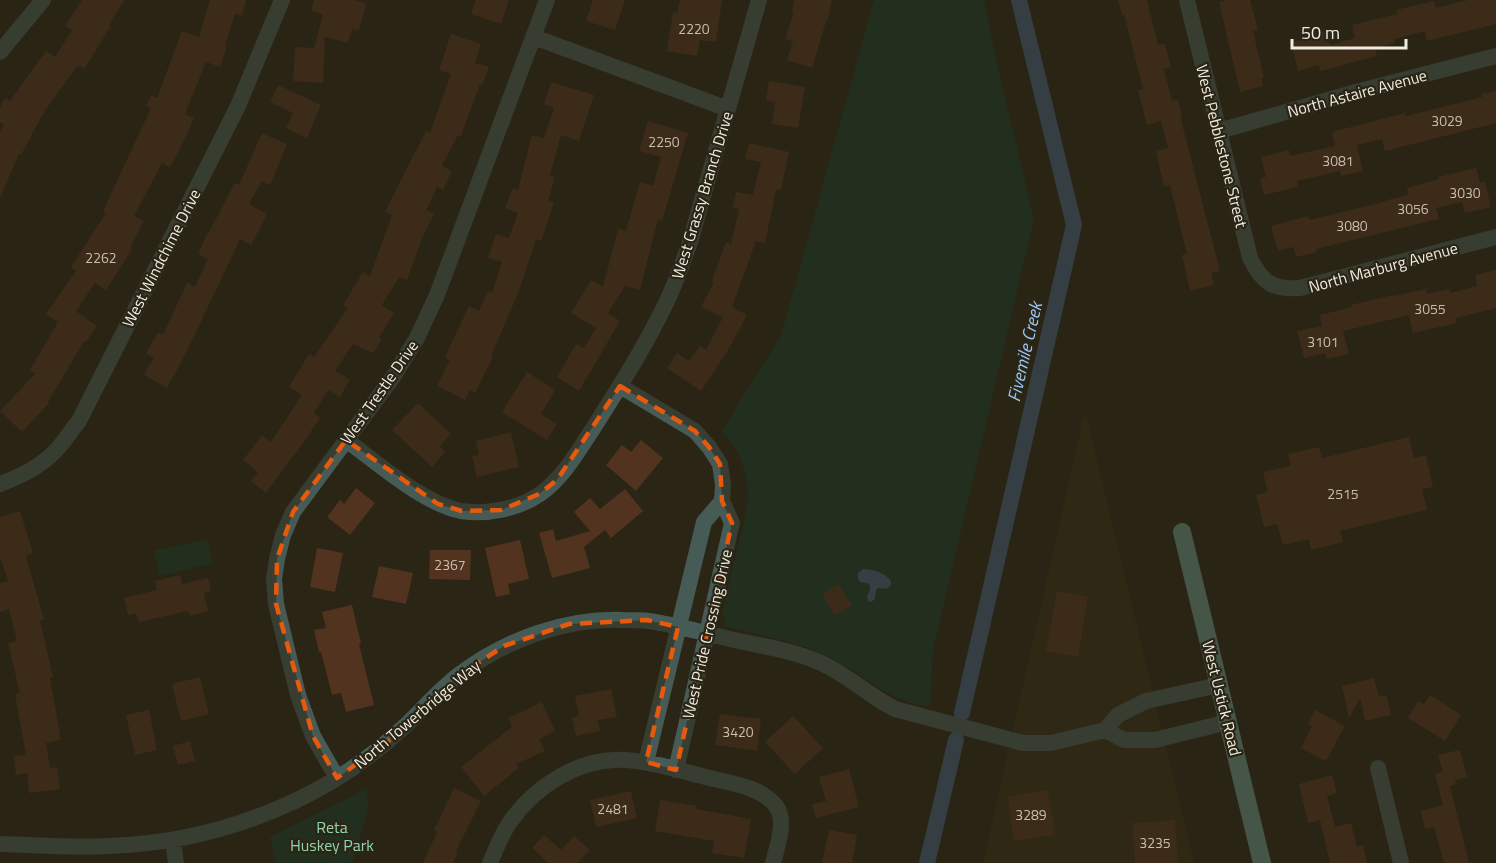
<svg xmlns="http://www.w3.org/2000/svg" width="1496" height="863" viewBox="0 0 1496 863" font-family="'Titillium Web',sans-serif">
<rect width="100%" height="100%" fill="#2a2514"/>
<!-- built -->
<path fill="#352d16" d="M1085,411L1194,863H983Z"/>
<!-- green -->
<path fill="#193a2b" d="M874,0H984L996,60L1034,219L933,650L930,706C892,705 864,674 831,658C799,642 759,635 724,626L725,620L722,613C727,592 732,570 737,549C746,515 754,492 740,458C736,447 730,440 721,432L781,336Z
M207,539L213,563L160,576L154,551Z
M367,789L368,810L352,863H276L270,837Z"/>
<!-- water -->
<path fill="#445e7a" d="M863,569C873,569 885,573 891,581C892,590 884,589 878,588L876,590L875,599L871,602L868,601L867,597L870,589V585L867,583L860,582L858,578V573Z"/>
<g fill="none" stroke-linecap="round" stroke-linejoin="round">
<!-- canal -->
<path stroke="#445e7a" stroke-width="16" d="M962,713L1074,225L1019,0
M927,863L956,740"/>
</g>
<!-- building -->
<path fill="#52331f" d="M82,0H124L109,25L111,26L84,69L78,65L44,112L21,155L19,154L0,198V132L4,125L0,122V107L5,98L10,101L46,51L55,57L72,30L65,26Z
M210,0H246L242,16L235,14L225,46L227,47L220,67L206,62L185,114L194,118L185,139L170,167L162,163L134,216L144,221L130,248L132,249L106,290L95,283L76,311L97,326L86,342L84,341L48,402L49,403L22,432L0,411L36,373L30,370L58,322L46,314L76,271L71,267L106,213L103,211L151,108L146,106L151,95L157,98L182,31L199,37Z
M314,0H354L366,3L359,31L352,29L348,43L325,37L323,83L293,81L295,47L314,48L323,14L311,11Z
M476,0H509L501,24L471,14Z
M593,0H625L615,30L586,21Z
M680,0H722L716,42L700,40L697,56L667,51L673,12L677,13Z
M794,0H832L828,19L827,18L812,68L787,60L793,41L785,39L794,12H792Z
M1118,0H1147L1158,45L1165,44L1171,67L1164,69L1172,101L1178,99L1182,116H1180L1220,271L1211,273L1214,285L1190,291L1182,255L1187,254L1170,185L1164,187L1156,151L1168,148L1161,121L1147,125L1138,90L1143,89L1124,14L1122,15Z
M1227,0H1250L1258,30L1253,31L1264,78H1261L1263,86L1240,92L1219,2Z
M1468,0H1496V24L1427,41L1425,31L1394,39L1395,43L1375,48L1377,56L1320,71L1319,65L1298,71L1291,42L1308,38L1307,36L1326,31L1330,45L1355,38L1352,25L1397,14L1396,10L1434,1L1436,8Z
M451,34L481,44L475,63L489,67L482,85L480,84L461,136L458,135L442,166L452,171L443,190L437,187L426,210L434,214L422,238L407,280L399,277L382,305L394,313L379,338L382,340L373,353L353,344L335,371L350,380L340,397L328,390L314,413L320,418L297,452V451L266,493L251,481L258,472L243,460L262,435L271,442L302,395L289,387L309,354L314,357L348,308L343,305L363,272L370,276L392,215L385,212L426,131L430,133L451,74L439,70Z
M769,81L805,87L798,128L772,124L775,102L766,100Z
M551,82L594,95L579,141L561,135L550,175L555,177L548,201L554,203L541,241L536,239L519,291L491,356L493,357L475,393L470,390L465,400L437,386L450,360L445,357L469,306L479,311L488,291L492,293L502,262L488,258L496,234L509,238L518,213L505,208L513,188L518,190L532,135L544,138L554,108L544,104Z
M278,85L321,105L307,138L286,128L293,113L270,102Z
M1496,91V123L1385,151L1382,139L1357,145L1363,171L1341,176L1340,171L1297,181L1298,187L1264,195L1260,178L1266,177L1261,157L1289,150L1290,156L1335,146L1332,132L1405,113L1406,116L1482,97V94Z
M648,121L688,133L662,221L658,219L640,290L625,286L608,313L620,321L579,391L557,377L576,344L584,348L596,328L571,313L591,280L603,287L618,229L626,231L640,182L653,186L661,157L639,151Z
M262,133L287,144L270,185L262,181L249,204L267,214L251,245L240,239L188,349L167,388L144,375L154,358L146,354L158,332L163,335L187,283L195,287L208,259L198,254L207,234H208L235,183L239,185Z
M749,143L789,152L781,190L776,189L765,243L756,241L732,307L747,315L730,347L701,391L667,368L677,353L689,361L700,346L706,350L723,317L701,307L714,282L712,281L726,242L731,244L739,209L733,208L736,192L753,195L761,162L745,159Z
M1476,168L1480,183L1485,182L1491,207L1465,213L1462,202L1436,208L1439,219L1316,249L1317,252L1296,257L1294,247L1278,251L1271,226L1308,216L1309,220L1388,201L1387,200L1408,195L1407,188L1439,179L1438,177Z
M1496,270V308L1456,318L1457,323L1413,333L1409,315L1343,331L1349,354L1327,359L1325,353L1304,358L1297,331L1322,326L1320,315L1352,307L1351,305L1393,295V296L1426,289L1427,294L1449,289L1450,293L1477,286L1475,275Z
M527,372L555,390L541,414L557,424L547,440L502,412Z
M418,403L451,434L440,446L445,452L432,467L392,430Z
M511,432L519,467L477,477L472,456L479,455L476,441Z
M1409,437L1414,458L1426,455L1433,487L1422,489L1427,510L1340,531L1343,542L1311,550L1309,539L1283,545L1277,524L1264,527L1256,495L1268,492L1263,472L1291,466L1288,454L1319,447L1322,458Z
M641,440L663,458L636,491L606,465L622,445L631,452Z
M356,488L375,503L350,535L327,517L340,500L344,504Z
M625,489L643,511L611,538L605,530L584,547L590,568L552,578L539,533L553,529L556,541L590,531L574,512L590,498L600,509Z
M20,511L33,553L26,556L44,620L40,621L53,677L50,678L61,740L46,743L50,768L57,767L60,789L29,793L27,773L16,775L14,756L26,755L15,694L20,693L8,643L17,641L9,609L0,612V583L8,581L0,557V517Z
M520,540L529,579L508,584L510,594L496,597L485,548Z
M317,548L343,553L335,592L310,587Z
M430,550H471L470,580L429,579Z
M379,566L413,573L406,604L372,597Z
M180,575L182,584L208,578L211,591L204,593L208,611L190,616L188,611L139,622L136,613L128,615L124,598L157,590L155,581Z
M838,584L852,605L835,616L822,594Z
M1057,591L1088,596L1078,657L1046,651Z
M352,605L361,643L359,644L374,705L346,712L341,693L332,695L321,652H319L314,630L326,628L322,612Z
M200,677L209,714L181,721L172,684Z
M1374,678L1379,697L1386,695L1391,715L1365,721L1360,698L1349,718L1342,686Z
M611,689L617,717L598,720L600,731L576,736L572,718L579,716L575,696Z
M1430,695L1461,715L1445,741L1408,718L1418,701L1424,704Z
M542,702L555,731L539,739L545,751L516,764L519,768L484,796L461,767L512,727L508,718Z
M149,710L157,750L135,755L126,715Z
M1315,710L1345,726L1326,761L1301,748L1312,726L1308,724Z
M720,714L761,719L757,751L715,745Z
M793,716L823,748L795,774L765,742Z
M190,741L195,761L178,765L173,746Z
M1460,750L1467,777L1455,780L1456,784L1450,786L1469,863H1444L1434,827L1425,829L1421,811L1443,805L1435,774L1443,772L1438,755Z
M849,769L859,807L816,818L812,804L826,801L819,777Z
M1332,775L1337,793L1327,796L1335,827L1351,823L1357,847L1363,845L1367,863H1330L1320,820L1308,823L1299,784Z
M454,788L481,801L456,851L458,852L453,863H423L437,832L434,830Z
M1048,790L1055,835L1014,841L1008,796Z
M631,791L637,818L596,827L590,800Z
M660,800L697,806L696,809L751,819L744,858L712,853L714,841L655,831Z
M1175,820L1178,863H1135L1132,823Z
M829,830L857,835L852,863H822Z
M544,835L561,850L574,836L590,850L578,863H548L532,848Z"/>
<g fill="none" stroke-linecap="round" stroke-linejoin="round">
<!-- minor -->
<path stroke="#475b56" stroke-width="16" d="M1187,0L1250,258C1262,282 1272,290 1300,288L1496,237
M534,37L728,109
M0,52L43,0
M1219,131L1356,92L1496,56
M620,386L695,431L709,447L720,464L723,485L722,501
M346,440C378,463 422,503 461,511C487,515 518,509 540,494C564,477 578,451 594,427C620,386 646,345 667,301C676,282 683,262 690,242L759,0
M0,484C22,476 44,465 59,447C66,439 72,429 79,421L238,106L282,0
M1105,730L1118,715L1146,701L1219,685
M646,762L704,522L722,501L732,523L676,770
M1378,768L1401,863
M337,778L313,736L298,695L276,604L274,579L277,559L283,535L293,512L393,377L417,338L437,295L547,0
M173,840L176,863
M0,844C36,845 72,848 108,846C174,844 238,828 297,800C337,781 374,755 406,725C424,708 440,689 460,674C507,639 565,618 624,620C633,620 641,620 649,621C676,625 703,633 730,639C760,646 793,650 821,663C848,675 869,696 895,709L1023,743H1051L1105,730L1124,740H1155L1228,722
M490,863C496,849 501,835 510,822C535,786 580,757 626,760C653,762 679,770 706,777C728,783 761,786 776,806C787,820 777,847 773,863"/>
<!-- major -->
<path stroke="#679087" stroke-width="18" d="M1182,532L1262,863"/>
</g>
<!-- marked area -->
<path d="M0 0H1496V863H0ZM620,386L695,431L709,447L720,464L722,501L732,523L676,770L646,762L678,627L647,620L569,624L504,646L458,676L390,740L337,778L313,736L276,604L277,559L293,512L346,440L438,504L462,511L501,510L539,494L557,480Z" fill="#2a2514" fill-opacity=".55" fill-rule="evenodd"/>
<path fill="none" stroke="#e8590c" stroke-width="4.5" stroke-dasharray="12 8" stroke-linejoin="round" d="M620,386L695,431L709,447L720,464L722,501L732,523L676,770L646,762L678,627L647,620L569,624L504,646L458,676L390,740L337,778L313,736L276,604L277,559L293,512L346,440L438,504L462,511L501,510L539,494L557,480Z"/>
<g text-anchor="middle" stroke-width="4.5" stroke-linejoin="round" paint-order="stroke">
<!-- number labels -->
<g font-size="14" fill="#c8beb0">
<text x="694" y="34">2220</text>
<text x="1447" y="126">3029</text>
<text x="664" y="147">2250</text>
<text x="1338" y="166">3081</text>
<text x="1465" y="198">3030</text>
<text x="1413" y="214">3056</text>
<text x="1352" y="231">3080</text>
<text x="101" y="263">2262</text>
<text x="1430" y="314">3055</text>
<text x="1323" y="347">3101</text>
<text x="1343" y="499">2515</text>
<text x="450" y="570">2367</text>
<text x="738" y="737">3420</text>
<text x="613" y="814">2481</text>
<text x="1031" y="820">3289</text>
<text x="1155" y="848">3235</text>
</g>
<!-- street labels -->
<g font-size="16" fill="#f0ece1" stroke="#2a2514">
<text transform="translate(1357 93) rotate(-15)" y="6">North Astaire Avenue</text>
<text transform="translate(1222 146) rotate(76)" y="6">West Pebblestone Street</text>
<text transform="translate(702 195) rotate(-73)" y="6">West Grassy Branch Drive</text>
<text transform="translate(161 258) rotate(-63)" y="6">West Windchime Drive</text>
<text transform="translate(1383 267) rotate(-15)" y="6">North Marburg Avenue</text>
<text transform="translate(379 392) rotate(-55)" y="6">West Trestle Drive</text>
<text transform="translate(707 634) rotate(-77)" y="6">West Pride Crossing Drive</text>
<text transform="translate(1222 698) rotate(76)" y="6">West Ustick Road</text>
<text transform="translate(417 714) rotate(-40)" y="6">North Towerbridge Way</text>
</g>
<!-- park labels -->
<g font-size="16" fill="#90d4b1" stroke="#2a2514">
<text x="332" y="833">Reta<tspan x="332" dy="18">Huskey Park</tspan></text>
</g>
<!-- water labels -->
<g font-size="18" font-style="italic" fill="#9ac8f9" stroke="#2a2514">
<text transform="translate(1025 352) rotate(-77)" y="6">Fivemile Creek</text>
</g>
</g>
<!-- scale -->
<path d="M1292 39v9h114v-9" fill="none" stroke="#f0ece1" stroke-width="3"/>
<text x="1301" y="39" font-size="18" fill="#f0ece1" stroke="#2a2514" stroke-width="4.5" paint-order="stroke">50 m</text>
</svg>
